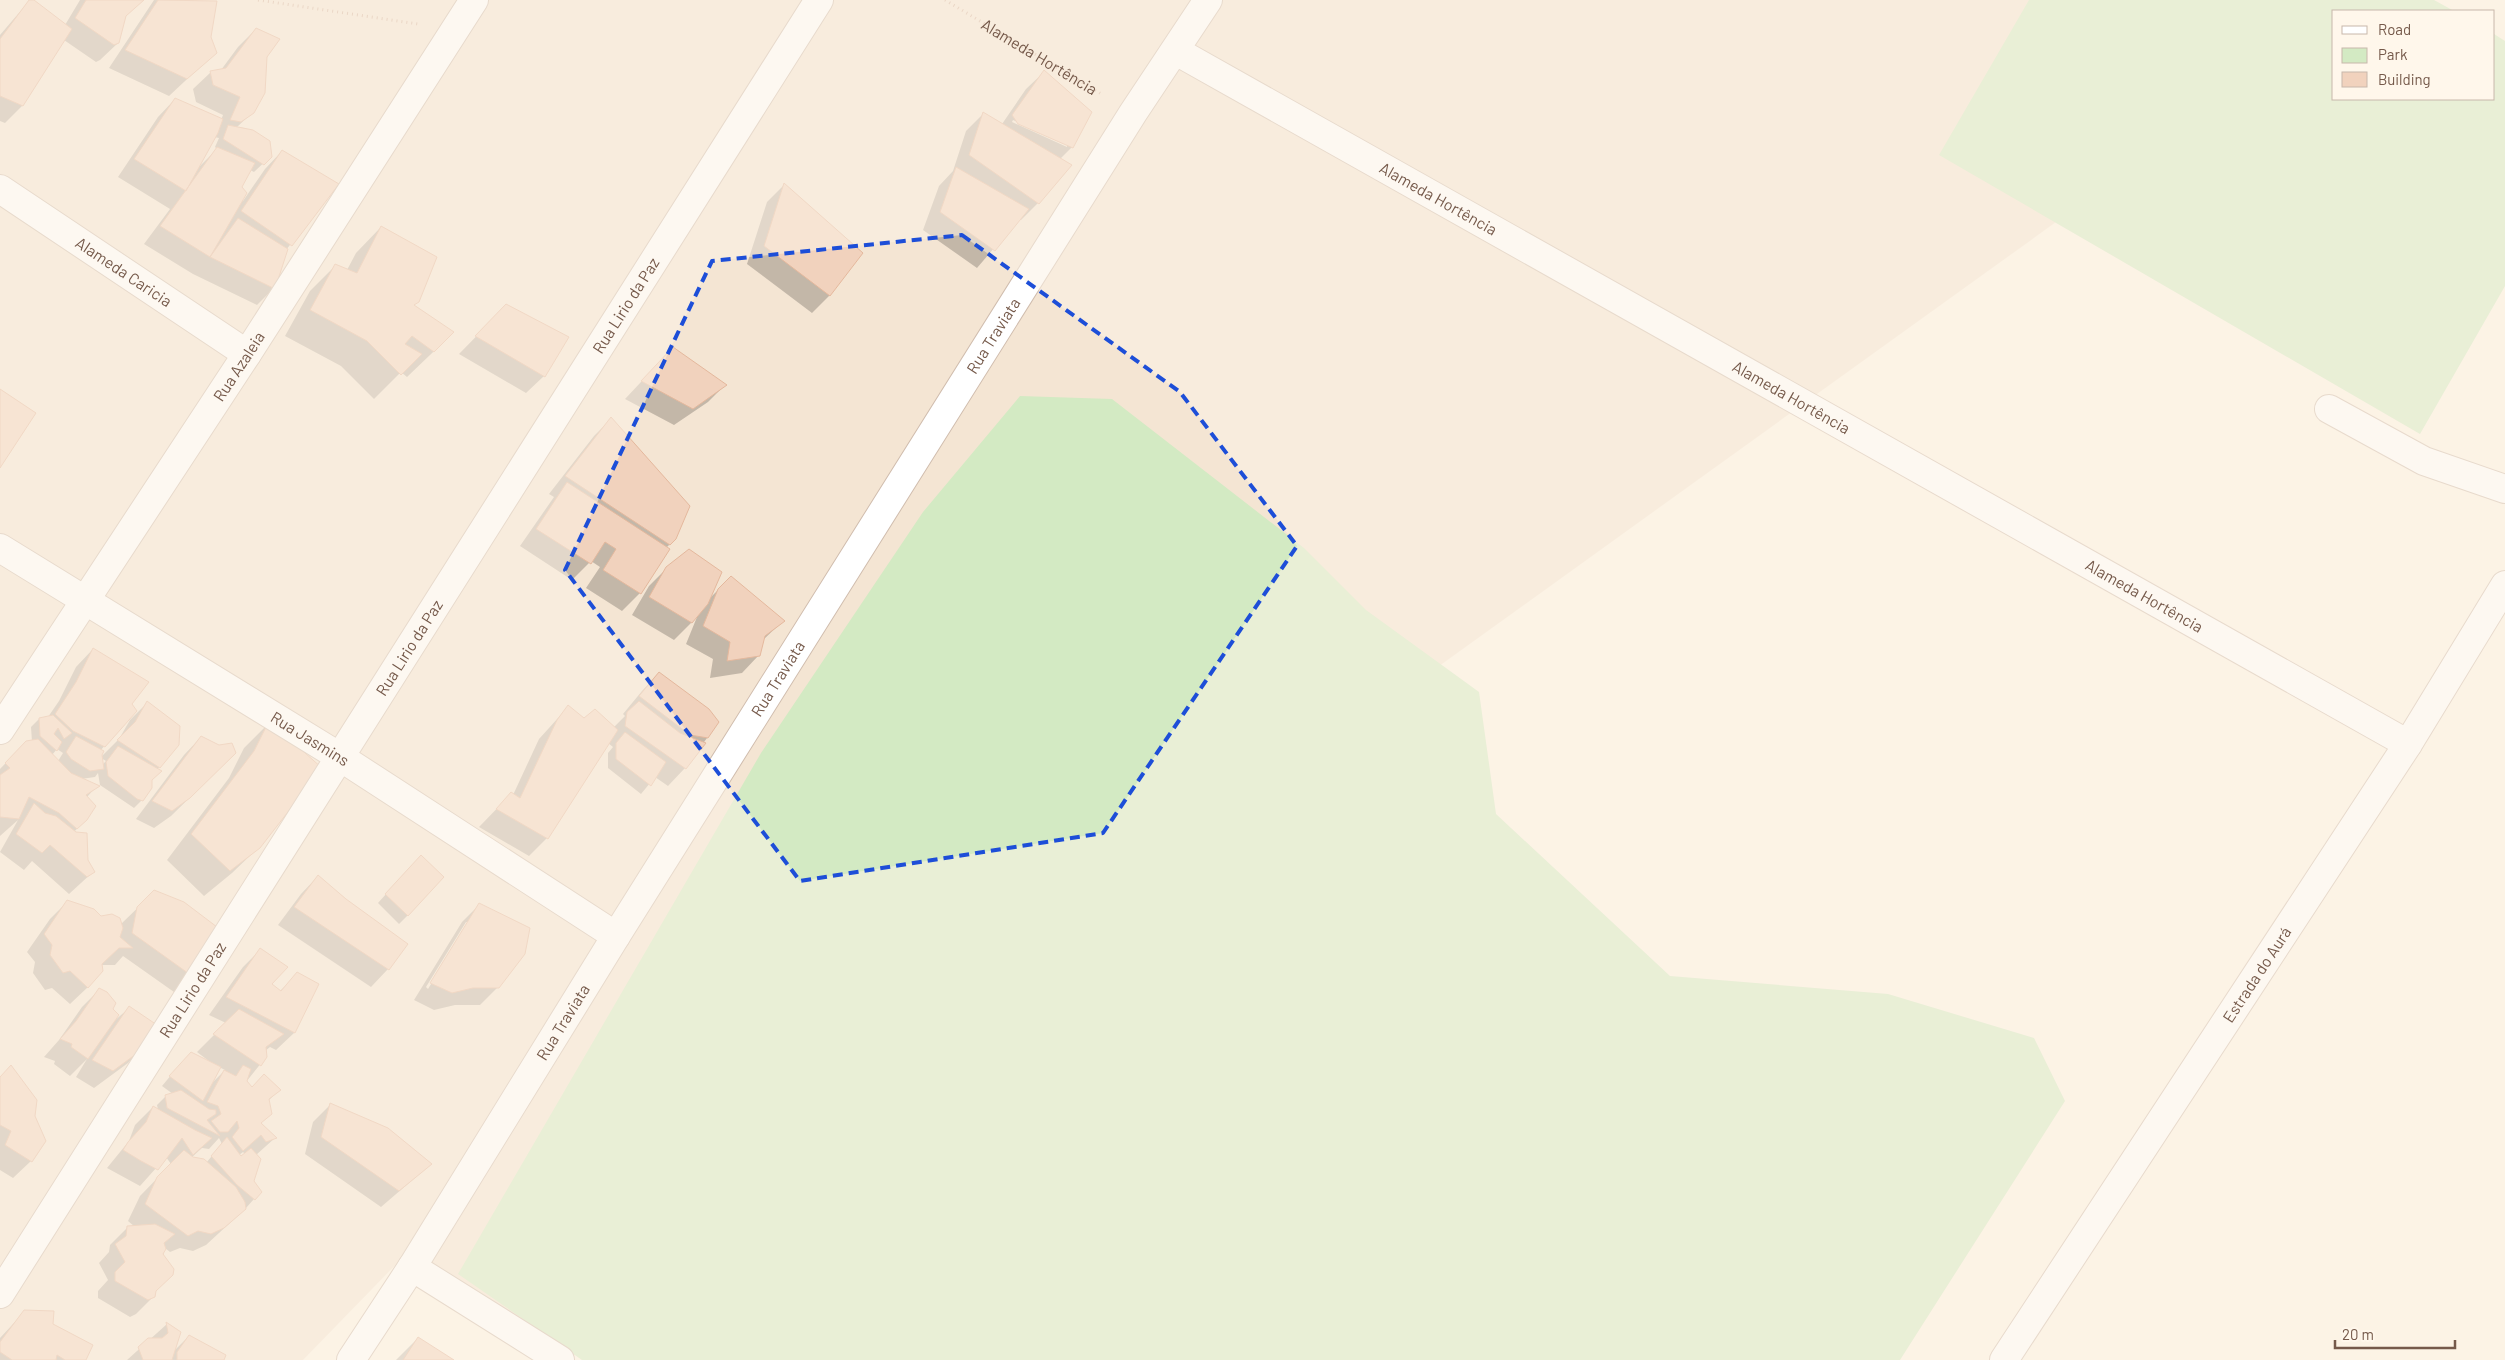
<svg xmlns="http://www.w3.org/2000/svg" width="2505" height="1360" viewBox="0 0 2505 1360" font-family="Barlow,sans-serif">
<rect width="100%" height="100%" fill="#fcf3e5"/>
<!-- residential -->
<path fill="#f4e5d3" d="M0,0H2364L2334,11V22L829,1105L569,1360L407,1253L303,1360H0Z"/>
<!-- green -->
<path fill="#d3eac3" d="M2029,0H2434L2454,11H2334V99H2494V34L2505,41V286L2420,434L1939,155Z
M1020,396L1112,399L1304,548L1366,610L1479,692L1496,814L1670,976L1888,994L2034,1038L2065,1101L1900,1360H582L458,1274L761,753L923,512Z"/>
<!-- shadow -->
<path fill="#0003" fill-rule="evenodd" d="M30,0L65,25L80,0H141L124,16L118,43L100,60L96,62L64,40L22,106L5,123L0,121V35Z
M154,0L216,2L210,38L215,53L169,96L109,68Z
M256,29L266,56L253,112L237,127L244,128L269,142L271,156L254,172L250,170L240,188L241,200L243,201L265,169L282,151L337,185L286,250L274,288L257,305L193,274L144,244L170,209L118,177L158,117L175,99L221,120L223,115L196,102L193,89L211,72L221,70L238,47ZM214,137L219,138L215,147L217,149L199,167Z
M1044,72L1072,147L1060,159L1038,203L1021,220L1019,219L977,268L923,230L939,186L953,171L966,131L984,113L1002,124L1026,89ZM1013,120L1067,144V147L1012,122Z
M784,185L861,253L829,296L812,313L747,264L767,202Z
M381,227L418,301L413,306L453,333L407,377L401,372L374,399L341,366L285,336L310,291L336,265L347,270L356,253Z
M506,306L544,376L526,393L459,354Z
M656,366L725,385L708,402L674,425L625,399Z
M611,419L675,539L666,548L668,550L640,593L622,611L586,588L600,567L591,561L572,580L520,546L554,497L549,494L594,436Z
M667,568L708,600L731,577L783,621L763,640L759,655L742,673L710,678L713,659L686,644L697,617L674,640L632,615L649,586Z
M93,649L135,711L100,751L99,759L119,739L130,720L147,703L178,744L157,770L142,800L134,808L100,785L98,773L95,777L81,779L97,786L87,797L86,819L74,832L93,872L69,894L32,861L24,870L0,852L18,820L0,836V769L26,742H32L31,727L39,719L48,717L59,701L76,667ZM57,749L63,753L58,761L52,755ZM101,758L106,761L102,765Z
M659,673L707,738L685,768L668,786L655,777L641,794L608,768V753L613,747L608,743L547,838L529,856L479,827L511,794L513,795L539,739L568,707L585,720L613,728L625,716L623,714L642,691Z
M269,723L259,847L232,873L204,896L167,860L229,778L244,748Z
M201,737L217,771L171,816L154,828L136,819L184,755Z
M412,865L408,915L399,924L378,903Z
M318,876L345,900L406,944L388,969L371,987L278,925L301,894Z
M155,891L191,975L174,992L123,956L115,965H101L88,987L70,1004L52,988L45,990L33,973L35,962L27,952L50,919L68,901L120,925Z
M480,904L498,987L480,1005H455L434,1010L414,1000L462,922ZM466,922H469L428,989L426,987Z
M260,950L270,984L280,991L298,974L317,985L294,1033L276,1050L270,1047L265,1051L266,1057L246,1082L251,1088L279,1090L268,1101L260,1123L275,1138L256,1155L253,1181L254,1199L246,1208L244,1206L245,1209L206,1245L193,1251L180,1248L170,1252L165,1248L154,1296L136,1314L130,1317L98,1298V1291L108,1280L99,1263L109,1252L110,1245L128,1227H135L128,1221L140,1196L171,1164L166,1157L140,1186L107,1168L129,1141L135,1125L153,1107L158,1110L157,1105L165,1097L173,1094L162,1086L182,1062L214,1065L197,1052L226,1023L209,1015L243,967ZM219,1067L225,1070L211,1084ZM219,1138L222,1144L206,1163L191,1158L202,1148L209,1149ZM243,1152L245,1154L240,1157L239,1155Z
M99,990L111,1009L112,1023L129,1008L146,1045L128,1063L94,1088L76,1077L87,1059L70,1076L54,1064L55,1061L44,1057L59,1040L82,1007Z
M0,1078L31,1161L13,1178L0,1170Z
M330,1105L431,1164L381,1207L305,1154L313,1122Z
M25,1311L52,1324L85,1360H0V1338Z
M167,1324L173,1352L189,1336L222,1360H127Z
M418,1338L452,1360H396Z"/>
<!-- building -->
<path fill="#f1d2bd" stroke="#e4b89d" d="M29,0H34L72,29L23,106L0,96V39Z
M86,0H144L126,16L119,43L114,45L75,18Z
M158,0L217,1L211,37L217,53L187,79L125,50Z
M256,28L280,39L267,57L265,93L254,113L241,122L230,120L240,97L213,85L210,71L226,68Z
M1044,70L1092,112L1073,148L1018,124L1012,115Z
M175,98L223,119L218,133L186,191L134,159Z
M983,112L1072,165L1039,204L969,155Z
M228,125L253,130L270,141L272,157L264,165L223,139Z
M217,147L255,163L242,187L247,193L210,257L160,226Z
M282,150L339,184L292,246L241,211Z
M956,167L1029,209L995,251L940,212Z
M784,183L863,253L830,296L764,246Z
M238,218L288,249L275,289L210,257Z
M381,226L437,257L419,302L414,305L454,332L434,352L412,336L405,344L422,354L401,375L367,341L310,310L335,264L357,273Z
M506,304L569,337L545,377L475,336Z
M673,347L680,352L727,385L693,409L641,381Z
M0,389L36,413L0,468Z
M611,417L690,506L676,539L670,545L565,476Z
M567,482L670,549L641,594L603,570L616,549L605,542L591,564L536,529Z
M689,549L722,572L708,604L692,623L649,597L666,567Z
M731,576L785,621L765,636L760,656L727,661L730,642L703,626L718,589Z
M93,648L149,682L132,704L137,711L105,747L73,731L55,714L76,682Z
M659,672L709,709L719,722L708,738L690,735L639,696Z
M147,701L180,726L179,745L160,768L117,740L135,722Z
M639,701L680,733L706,743L686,769L625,726L627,712Z
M568,705L584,718L595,709L618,730L548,839L496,809L511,792L520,798L557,720Z
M53,715L72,733L64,739L58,728L54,734L62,742L57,751L40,736L39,718Z
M269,721L322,768L260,848L230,871L191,834L254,751Z
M625,732L666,762L651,786L616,759V743Z
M76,736L104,751L102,755L104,769L90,771L71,759L66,752Z
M201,736L219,745L232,743L236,753L190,798L172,811L152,801Z
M38,739L71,773L100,786L86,795L96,806L87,820L77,829L59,813L29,797L19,819L0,817V775L10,768L5,763L26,741Z
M118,746L162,771L152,780V788L143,801L137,799L108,776L106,762Z
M34,803L45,813L56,816L76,832L87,833L88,860L95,872L87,877L50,845L42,853L16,834Z
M421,855L444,877L408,916L385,894Z
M318,875L346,899L408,944L389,970L294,907Z
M154,890L184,902L217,927L192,976L132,933L137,907Z
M67,900L94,909L101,916L112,914L120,918L123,928L120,937L133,948H119L102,964L103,971L88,988L70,971L63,973L50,955L52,945L44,934Z
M479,903L530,928L525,954L499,988H473L452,993L430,983Z
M260,948L288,967L272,984L281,991L297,972L319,984L295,1033L226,997Z
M99,988L107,992L116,1003L113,1009L119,1015L88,1059L71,1047L72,1044L60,1039L76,1021Z
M129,1006L160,1027L147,1046L113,1071L92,1060Z
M239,1009L284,1034L266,1047L267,1057L261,1066L213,1034Z
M191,1052L221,1067L203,1101L169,1076Z
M11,1065L37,1100L35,1116L46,1141L32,1162L5,1145L11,1131L0,1125V1077Z
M243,1065L251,1069L247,1081L252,1087L264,1074L281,1090L269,1099L272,1114L261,1123L277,1138L266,1142L261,1135L243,1151L232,1137L239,1128L237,1121L228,1132H220L211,1121L221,1114L218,1106L207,1102L224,1070L236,1076Z
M181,1090L209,1109L216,1110V1114L207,1120L220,1136L167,1108L165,1095Z
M330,1103L388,1128L432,1164L399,1191L321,1137Z
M153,1106L195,1130L212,1138L193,1155L182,1138L158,1170L141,1161L123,1150L128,1142L146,1122Z
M227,1137L241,1156L251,1148L261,1159L254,1181L262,1192L255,1200L237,1185L211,1156Z
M184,1150L193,1157L204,1159L236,1187L245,1202L246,1209L224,1228L211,1234L198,1231L188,1236L145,1204L157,1177Z
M155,1224L175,1234L164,1243L166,1249L163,1254L174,1269L173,1275L156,1291L155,1297L148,1300L115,1281V1272L125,1262L115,1244L126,1236L127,1226Z
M24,1310L54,1311L53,1324L93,1345L86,1360H65L57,1355L56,1360H12L0,1352V1342Z
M166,1322L181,1332L172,1360H143L138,1347L148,1338H162L168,1333Z
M189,1335L226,1355L224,1360H177V1352Z
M418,1337L454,1360H403Z"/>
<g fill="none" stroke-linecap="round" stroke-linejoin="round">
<!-- street casing -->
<g stroke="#d0bdae" stroke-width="30">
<g id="street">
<path id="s2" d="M1176,51L2408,744"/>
<path id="s3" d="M0,189L247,354"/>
<path d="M2329,409L2424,461L2505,489"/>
<path id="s4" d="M0,548L340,757L616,936"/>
<path id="s5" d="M0,730L247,354L474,0"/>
<path d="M412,1267L560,1360"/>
<path id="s6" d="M0,1294L819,0"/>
<path id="s7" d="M351,1360L412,1267L616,936L1133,113L1208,0"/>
<path id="s8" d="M2004,1360L2408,744L2505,585"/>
</g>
</g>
<!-- path -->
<g stroke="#d6b5a0" stroke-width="3" stroke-dasharray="1 4" stroke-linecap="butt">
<path d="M258,0L418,24"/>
<path id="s1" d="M945,0L1103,95"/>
</g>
<!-- street -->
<use href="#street" stroke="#fff" stroke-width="28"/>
</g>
<!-- marked area -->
<path d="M0 0H2505V1360H0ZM962,235L1180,392L1297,546L1103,833L800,881L565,570L712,261Z" fill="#fcf3e5" fill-opacity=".55" fill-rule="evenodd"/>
<path fill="none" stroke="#1d4ed8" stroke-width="4" stroke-dasharray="10 6" stroke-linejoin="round" d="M962,235L1180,392L1297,546L1103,833L800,881L565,570L712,261Z"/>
<g text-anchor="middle" stroke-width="4" stroke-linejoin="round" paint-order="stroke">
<!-- street labels -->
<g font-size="16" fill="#75594a" stroke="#fff7eb">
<text dy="6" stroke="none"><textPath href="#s1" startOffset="110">Alameda Hortência</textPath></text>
<text dy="6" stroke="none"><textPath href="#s2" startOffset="301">Alameda Hortência</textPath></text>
<text dy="6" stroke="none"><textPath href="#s3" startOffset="149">Alameda Caricia</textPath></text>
<text dy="6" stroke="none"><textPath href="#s6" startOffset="1170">Rua Lirio da Paz</textPath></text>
<text dy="6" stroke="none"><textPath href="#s7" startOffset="1209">Rua Traviata</textPath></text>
<text dy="6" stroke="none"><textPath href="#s5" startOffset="435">Rua Azaleia</textPath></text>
<text dy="6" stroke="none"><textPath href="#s2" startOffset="706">Alameda Hortência</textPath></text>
<text dy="6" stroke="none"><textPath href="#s2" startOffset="1111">Alameda Hortência</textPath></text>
<text dy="6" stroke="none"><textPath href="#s6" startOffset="765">Rua Lirio da Paz</textPath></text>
<text dy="6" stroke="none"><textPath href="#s7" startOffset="804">Rua Traviata</textPath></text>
<text dy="6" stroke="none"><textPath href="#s4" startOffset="364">Rua Jasmins</textPath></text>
<text dy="6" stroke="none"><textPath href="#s8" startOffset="461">Estrada do Aurá</textPath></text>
<text dy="6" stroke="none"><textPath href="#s6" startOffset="360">Rua Lirio da Paz</textPath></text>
<text dy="6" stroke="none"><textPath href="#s7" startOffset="399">Rua Traviata</textPath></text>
</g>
</g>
<!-- legend -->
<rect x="2332" y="10" width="162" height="90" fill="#fff7eb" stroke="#c8b8ab"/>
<rect x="2342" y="26" width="25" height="8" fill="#ffffff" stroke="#c8b8ab"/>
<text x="2378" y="35" font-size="15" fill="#75594a">Road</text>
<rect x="2342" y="48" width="25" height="15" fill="#d3eac3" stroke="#c8b8ab"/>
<text x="2378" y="60" font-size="15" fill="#75594a">Park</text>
<rect x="2342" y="72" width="25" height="15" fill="#f1d2bd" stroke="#c8b8ab"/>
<text x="2378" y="85" font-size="15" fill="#75594a">Building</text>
<!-- scale -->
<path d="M2335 1340v8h120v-8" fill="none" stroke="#75594a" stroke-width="2.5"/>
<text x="2342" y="1340" font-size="15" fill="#75594a" stroke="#fff7eb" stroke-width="4" paint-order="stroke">20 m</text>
</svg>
